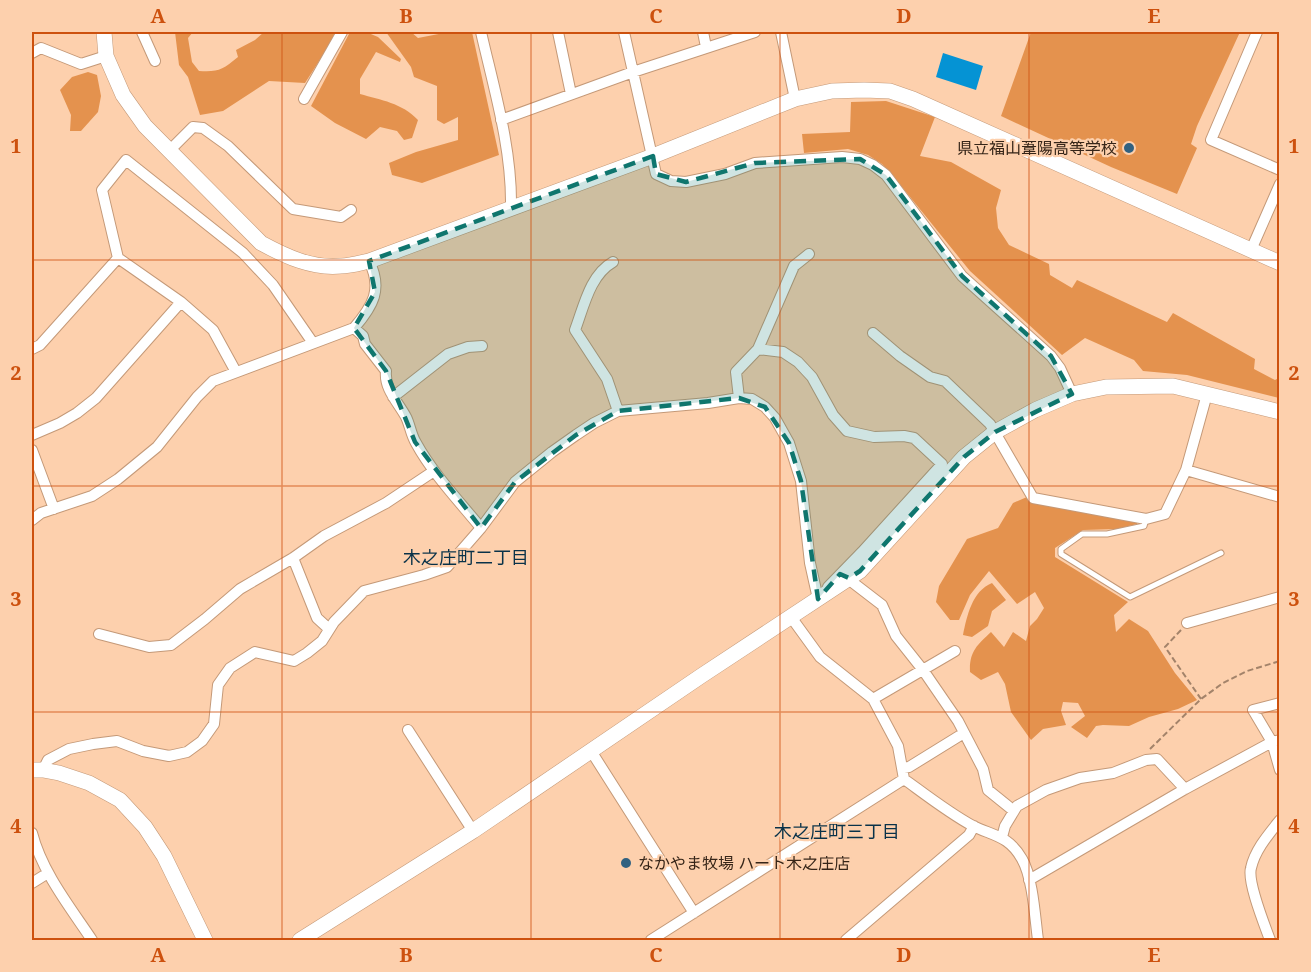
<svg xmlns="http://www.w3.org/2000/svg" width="1311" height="972" viewBox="0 0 1311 972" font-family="'Noto Serif','Noto Sans JP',serif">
<rect width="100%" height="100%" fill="#fdd0ad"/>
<!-- green -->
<path fill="#e4924e" d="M175,32H193L188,38L192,62L199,71C219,72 222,70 238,57L236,50L255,40L264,32H335L330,44L305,83L269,81L223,111L200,115L188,77L179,65Z
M350,32H366L378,37L401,59L400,62L376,52L360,79V94C381,100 402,103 418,120L412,138L404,140L397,131L380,127L366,139L335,123L311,106Z
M386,32H411L418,38L449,32H472L499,155L422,183L392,175L389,163L416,152L458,140V117L444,124L437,120V86L414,77L411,67Z
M1031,32H1240L1197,126L1191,144L1197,148L1177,194L1111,167L1001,116Z
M88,72L97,75L101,96L98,112L81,131H70L71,115L60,90L72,77Z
M886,101L935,117L920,156L951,162L1001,190L996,208L998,228L1009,245L1049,264L1050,275L1072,288L1077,280L1167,322L1173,313L1255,359L1254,369L1275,380L1279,378V398L1187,375L1143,371L1134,360L1085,338L1062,355L970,271L902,187L882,164L868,155L848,149L804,153L802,134L850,132L851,102Z
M1027,497L1137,520V524L1117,529L1083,530L1055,548V557L1128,602L1114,615L1116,632L1129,619L1148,631L1175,673L1197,700L1178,709L1149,717L1129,726L1103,725L1096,726L1087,738L1071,727L1085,716L1078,703L1063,702L1061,711L1066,725L1043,729L1031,740L1011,712L1005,684L998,672L981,680L970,672C969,652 977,645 991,632L1004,647L1013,632L1026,641L1030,626L1037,619L1044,608L1035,592L1017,604L989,571L970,595L959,620H950L936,602L939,586L967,539L998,528L1013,503Z
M992,583L1006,600L992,611L988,626L972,637L963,635C967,616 972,591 992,583Z"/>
<!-- water -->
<path fill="#0593d4" d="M943,53L983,66L976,90L936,77Z"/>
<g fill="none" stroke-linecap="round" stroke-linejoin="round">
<!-- lane casing -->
<g stroke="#c49978" stroke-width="7">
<path id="lane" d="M1146,519L1144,526L1107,534H1082L1061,549V554L1130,597L1221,553"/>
</g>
<!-- street casing -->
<g stroke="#c49978" stroke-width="12">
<path id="street" d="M142,32L155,61
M481,32C494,89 512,148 511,207
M558,32L571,94
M624,32L656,174L671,181L686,182L725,174L755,163L842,157L860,159L873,165L886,175L962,276L1051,356L1060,368L1072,394
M703,32L706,47
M781,32L795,99
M1257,32L1211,140L1280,170
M32,53L41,48L81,64L106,56
M304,99L342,32
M501,120L633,72L755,32
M169,151L193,127L203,128L228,146L293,209L341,217L351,210
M1251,250L1280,184
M118,258L181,302L213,330L236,372
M613,262C590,275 584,306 575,330L607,379L618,411
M354,328L363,336L365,344L386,371C384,389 398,402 406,417C410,425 411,435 416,443C433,474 459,501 481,528
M873,333L900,356L930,377L945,381L990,424L1033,498L1146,519L1165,514L1186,470L1207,394
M32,349L40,345L118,258L102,190L126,160L243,253L273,285L313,343
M758,349L783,352L798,362L812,377L833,415L847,431L874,437L904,436L914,438L942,464L862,552L828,587
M393,397L448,354L468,347L482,346
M739,398L736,372L758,349L794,266L809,254
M32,435L60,423L77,413L96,398L181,302
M32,450L54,509
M1186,470L1280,497
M32,520L41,513L92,496L118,479L157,447L197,397L213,381L354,328C373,306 383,289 369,261
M293,558L317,618L329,629
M843,575L882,605L896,636L923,670L958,721L983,769L988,790L1014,811
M791,617L820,657L873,699L898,746L904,779C926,795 949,813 973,826C994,836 1009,836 1022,859C1033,878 1035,918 1038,940
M1187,623L1280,597
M99,634L149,647L171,645L205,619L240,589L293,558L324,536L386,503L434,471
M873,699L955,651
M1280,703L1253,710L1272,742L1280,770
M408,730L473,831
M591,751L694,913
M902,768L909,767L964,733
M43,770L48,760L69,749L93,744L117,741L143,751L169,756L187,752L202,741L214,724L218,685L230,668L255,652L294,661L307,653L322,641L334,622L364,591L424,575L447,567L481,528L515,482L552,452L576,435L594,423L618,411L708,403L739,398L752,399L765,407L775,418L789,443L801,481L810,563L818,599
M32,833C42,872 70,907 92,940
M1002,837L1005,826L1017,806L1046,790L1080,778L1113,773L1146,760L1157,759L1185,789
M1029,880L1185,789L1272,742L1280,740
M32,883L48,873
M651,940L904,779
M846,940L969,835L974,826
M1270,940C1265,926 1247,882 1251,868C1255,850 1268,835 1280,820"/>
</g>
<!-- secondary casing -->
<g stroke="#c49978" stroke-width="16">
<path id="secondary" d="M104,32L106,56L123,95L145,126L261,243C285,256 312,269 341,266C350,266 360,263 369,261L653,156L795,99L832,91L864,90L890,91L913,99L1280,263
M32,770H43L59,773L89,783L120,800L145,827L164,856L205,940
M300,940L473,831L701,676L860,571L964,457L995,432L1035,410L1072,394L1106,387L1173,386L1280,412"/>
</g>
<!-- path -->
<path stroke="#a3836a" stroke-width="2" stroke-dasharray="6 3" stroke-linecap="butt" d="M1181,630L1165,647L1201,699
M1150,749L1201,699L1223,683L1247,671L1280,661"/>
<!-- lane -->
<use href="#lane" stroke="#fff" stroke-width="5"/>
<!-- street -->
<use href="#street" stroke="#fff" stroke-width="10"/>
<!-- secondary -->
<use href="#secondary" stroke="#fff" stroke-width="15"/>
</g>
<!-- marked area -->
<path fill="#0f766e" fill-opacity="0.2" stroke="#0f766e" stroke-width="4.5" stroke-dasharray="12 8" stroke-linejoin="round" d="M653,156L656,174L686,182L755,163L860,159L886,175L962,276L1051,356L1072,394L995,432L964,457L860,571L849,578L840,574L818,599L801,481L789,443L765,407L739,398L618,411L576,435L515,482L481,528L415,442L386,371L354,328L375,292L369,261Z"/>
<!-- grid -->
<path fill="none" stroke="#cd510e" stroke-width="1.5" stroke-opacity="0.55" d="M282,32V940M531,32V940M780,32V940M1029,32V940M32,260H1280M32,486H1280M32,712H1280"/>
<!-- markers -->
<g fill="#316180" stroke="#fdd0ad" stroke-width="2">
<circle cx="1129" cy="148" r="6"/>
<circle cx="626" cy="863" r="6"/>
</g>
<g text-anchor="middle" stroke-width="4.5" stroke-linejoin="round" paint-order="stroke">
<!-- poi labels -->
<g font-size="16" fill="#362518" stroke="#fdd0ad" text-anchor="end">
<text x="1117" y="154">県立福山葦陽高等学校</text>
<text x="638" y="869" text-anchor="start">なかやま牧場 ハート木之庄店</text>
</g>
<!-- neighbourhood labels -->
<g font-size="18" fill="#093249" stroke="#fdd0ad">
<text x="466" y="564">木之庄町二丁目</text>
<text x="837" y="838">木之庄町三丁目</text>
</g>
</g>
<!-- border -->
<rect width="1311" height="972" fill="none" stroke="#fdd0ad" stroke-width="66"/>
<rect x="33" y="33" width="1245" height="906" fill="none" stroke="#cd510e" stroke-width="2"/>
<g font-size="20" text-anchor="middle" font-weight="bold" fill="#cd510e">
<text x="158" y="23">A</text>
<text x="406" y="23">B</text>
<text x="656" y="23">C</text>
<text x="904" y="23">D</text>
<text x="1154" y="23">E</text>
<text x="16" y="153">1</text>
<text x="1294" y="153">1</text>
<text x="16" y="380">2</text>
<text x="1294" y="380">2</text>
<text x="16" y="606">3</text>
<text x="1294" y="606">3</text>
<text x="16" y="833">4</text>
<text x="1294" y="833">4</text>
<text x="158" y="962">A</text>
<text x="406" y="962">B</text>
<text x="656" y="962">C</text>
<text x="904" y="962">D</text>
<text x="1154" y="962">E</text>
</g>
</svg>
